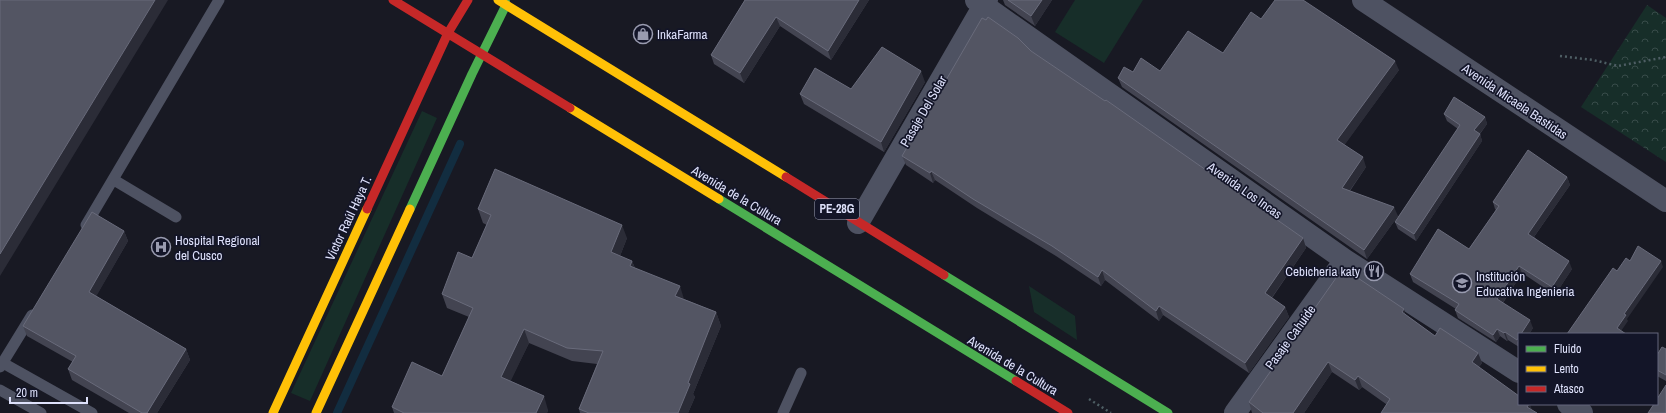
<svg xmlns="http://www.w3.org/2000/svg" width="1666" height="413" viewBox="0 0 1666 413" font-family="'Archivo Narrow',sans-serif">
<defs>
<pattern id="forest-crowns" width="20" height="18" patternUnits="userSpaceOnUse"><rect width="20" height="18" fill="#172e29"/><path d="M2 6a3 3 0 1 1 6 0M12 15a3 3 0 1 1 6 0" fill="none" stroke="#384c49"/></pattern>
</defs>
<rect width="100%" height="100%" fill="#181923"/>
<!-- grass -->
<path fill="#172e29" d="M1075,0H1143L1104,63L1055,32Z
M422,111L437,118L310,401L291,393Z
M1029,286L1075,316L1077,340L1034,312Z"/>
<!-- forest -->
<path fill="url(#forest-crowns)" d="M1647,5L1666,18V162L1581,107Z"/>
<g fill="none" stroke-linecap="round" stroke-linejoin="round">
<!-- stream -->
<path stroke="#122d40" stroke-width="8" d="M337,413L460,144"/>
<!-- path -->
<path stroke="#4e5e64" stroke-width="2.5" stroke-dasharray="2 3" stroke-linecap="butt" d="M1560,56L1593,60L1618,66L1666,57
M1089,399L1111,413"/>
<!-- lane -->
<path stroke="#4e5262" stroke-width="11" d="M114,180L176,217
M86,225L219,0
M3,363L92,413
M0,367L32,315
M0,390L41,413
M783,413L801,373"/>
<!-- street -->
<path stroke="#4e5262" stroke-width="22" d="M976,0L1345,260L1519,372
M1363,0L1666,201
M858,223L987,0
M1568,404L1582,413
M1235,413L1345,260"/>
<!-- fast -->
<path stroke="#4caf50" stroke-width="9" d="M719,199L1016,381
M410,209L472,74L506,5L505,0
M944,275L1168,413"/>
<!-- slow -->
<path stroke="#ffc107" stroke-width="9" d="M498,0L786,177
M570,108L719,199
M273,413L367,209
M316,413L410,209"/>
<!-- jam -->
<path stroke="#c62828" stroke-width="9" d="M393,0L570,108
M786,177L944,275
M367,209L448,33L468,0
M1016,381L1068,413"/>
</g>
<!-- wall -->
<path fill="#434451" d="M745,0H869L831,60L780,26L744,83L714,64L711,55Z
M1003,0H1052L1035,26L1005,5Z
M1261,19L1399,70L1344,145L1366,167L1350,191L1398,216L1367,259L1122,87L1118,78L1133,72L1160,71L1223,53Z
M1031,51L1303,238L1306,248L1272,298L1285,307L1289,317L1249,373L1163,315L1159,321L1105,280L1101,286L1056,256L977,208L935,180L933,183L906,165L902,156Z
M925,82L884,152L804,104L800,94Z
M1444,114L1485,117L1487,124L1480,134L1482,141L1416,241L1398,229L1395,222L1458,129L1447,121Z
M1567,177L1570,185L1534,237L1572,269L1555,295L1522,273L1503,303L1533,328L1529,334H1519V347L1508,340L1507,341L1500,336L1496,342L1458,318L1455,310L1456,309L1413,282L1410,274L1469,249L1496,210L1495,209L1493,202Z
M478,209L627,238L620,256L632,261L635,268L684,299L716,312L721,326L693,394L695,397L688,413H580L579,409L597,364L572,361L529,343L510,381L548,410L547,413H394L392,407L442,376L469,317L447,308L442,294L472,258L487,225L483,223Z
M124,231L128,241L96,296L186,349L190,360L157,413H129L72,380L68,369L73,362L27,336L23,326Z
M1406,315L1435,336L1478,353L1482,363L1479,367L1386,404L1362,387L1359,390L1332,372L1304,413H1252L1249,402Z
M1666,349V381L1657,376V355Z"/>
<!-- shaded-wall -->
<path fill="#2b2c37" d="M155,0H168L0,276V254Z
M859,0H869L831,60L828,51Z
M1042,0H1052L1035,26L1031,16Z
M776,17L780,26L744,83L740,73Z
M1395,61L1399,70L1341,150L1337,140Z
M921,71L925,82L884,152L881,142Z
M1485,117L1487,124L1477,137L1474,130Z
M1480,134L1482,141L1416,241L1414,234Z
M1363,157L1366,167L1345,197L1342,188Z
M931,171L935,180L933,183L930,173Z
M1567,177L1570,185L1531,241L1528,234Z
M1394,207L1398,216L1367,259L1364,250Z
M622,225L627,238L616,266L611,252Z
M124,231L128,241L93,302L89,292Z
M1303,238L1306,248L1268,303L1265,293Z
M632,261L637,274L630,266Z
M1569,261L1572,269L1555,295L1552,287Z
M1661,261L1663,267L1627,319L1628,321L1619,334L1617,328L1624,314Z
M1519,266L1522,273L1500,307L1497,299Z
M1102,270L1105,280L1101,286L1098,277Z
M680,286L684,299L675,296Z
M1159,306L1163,315L1159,321L1156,311Z
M1285,307L1289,317L1249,373L1245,363Z
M1404,309L1407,319L1402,312Z
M716,312L721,326L693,394L695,397L688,413H678L688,383Z
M1530,320L1533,328L1529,334H1521Z
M524,329L529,343L506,391L501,377Z
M1497,329L1500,336L1496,342L1493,335Z
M1505,332L1508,340L1507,341L1504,333Z
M1519,337V345L1517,340Z
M186,349L190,360L157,413H147Z
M1478,353L1482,363L1475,372L1472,362Z
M1328,362L1332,372L1304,413H1293Z
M1358,376L1362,387L1359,390L1355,380Z
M544,396L548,410L547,413H536Z
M1529,404H1530L1533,413L1527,407Z"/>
<!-- building -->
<path fill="#535563" stroke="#696b7b" d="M0,0H155L0,254Z
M745,0H859L828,51L776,17L740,73L711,55Z
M1008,0H1042L1031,16Z
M1275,0H1303L1395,61L1337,140L1363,157L1342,188L1394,207L1364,250L1118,78L1124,67L1133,72L1141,58L1160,71L1188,31L1223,53L1251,12L1261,19Z
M988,17L1018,38L1031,51L1105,101L1106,100L1303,238L1265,293L1285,307L1245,363L1159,306L1156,311L1102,270L1098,277L1052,246L973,199L931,171L930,173L902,156L982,18L986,20Z
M882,47L921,71L881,142L800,94L815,68L851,89Z
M1454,97L1485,117L1474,130L1480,134L1414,234L1395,222L1460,125L1444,114Z
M1528,150L1567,177L1528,234L1569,261L1552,287L1519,266L1497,299L1530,320L1521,334H1519V337L1517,340L1505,332L1504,333L1497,329L1493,335L1455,310L1459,304L1410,274L1438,229L1469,249L1499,206L1493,202Z
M495,169L622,225L611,252L632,261L630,266L680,286L675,296L716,312L688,383L690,384L678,413H589L579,409L603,351L567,348L524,329L501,377L544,396L536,413H404L392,407L412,362L442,376L473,308L442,294L458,252L472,258L491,215L478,209Z
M92,212L124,231L89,292L186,349L147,413H142L68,369L76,356L23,326Z
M1638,246L1661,261L1624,314L1626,315L1617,328L1626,334H1567L1613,268L1617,271L1626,258L1630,261Z
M1343,268L1404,309L1402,312L1435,336L1440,328L1478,353L1472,362L1519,396V404H1529L1527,407L1537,413H1381L1390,399L1358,376L1355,380L1328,362L1293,413H1263L1249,402Z
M1662,347L1666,349V375L1657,370V355Z
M1666,385V413H1648L1654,404H1657V399Z"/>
<!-- icons -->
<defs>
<g id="shop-ring" transform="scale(1)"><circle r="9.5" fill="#131528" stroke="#999baf" stroke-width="1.5"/><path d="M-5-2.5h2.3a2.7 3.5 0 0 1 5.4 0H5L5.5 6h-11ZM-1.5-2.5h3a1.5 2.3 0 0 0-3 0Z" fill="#999baf"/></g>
<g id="hospital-ring" transform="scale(1)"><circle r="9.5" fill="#131528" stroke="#999baf" stroke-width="1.5"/><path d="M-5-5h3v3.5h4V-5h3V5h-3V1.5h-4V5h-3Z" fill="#999baf"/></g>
<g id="restaurant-ring" transform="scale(1)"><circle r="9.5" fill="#131528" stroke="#999baf" stroke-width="1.5"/><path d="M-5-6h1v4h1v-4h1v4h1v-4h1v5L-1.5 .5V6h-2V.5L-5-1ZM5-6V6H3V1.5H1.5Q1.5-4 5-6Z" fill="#999baf"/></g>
<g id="school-ring" transform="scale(1)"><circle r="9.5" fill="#131528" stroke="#999baf" stroke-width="1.5"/><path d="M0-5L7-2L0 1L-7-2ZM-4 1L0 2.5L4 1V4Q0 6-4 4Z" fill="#999baf"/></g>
</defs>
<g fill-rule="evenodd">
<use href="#shop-ring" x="643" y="34"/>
<use href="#hospital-ring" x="161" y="247"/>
<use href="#restaurant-ring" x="1374" y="271"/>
<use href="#school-ring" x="1462" y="283"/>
</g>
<g text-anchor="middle" stroke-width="3.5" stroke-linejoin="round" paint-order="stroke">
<!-- shield labels -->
<rect fill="#131528" stroke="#a1a4bc" stroke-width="1" x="815" y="199" width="44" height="20" rx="3"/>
<g font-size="12" font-weight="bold" fill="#dee1fb">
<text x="837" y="213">PE-28G</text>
</g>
<!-- poi labels -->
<g font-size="13" fill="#dee1fb" stroke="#131528" text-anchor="start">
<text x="657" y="39">InkaFarma</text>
<text x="175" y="245">Hospital Regional<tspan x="175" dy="15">del Cusco</tspan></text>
<text x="1360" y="276" text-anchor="end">Cebicheria katy</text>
<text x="1476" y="281">Institución<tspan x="1476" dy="15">Educativa Ingenieria</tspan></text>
</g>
<!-- street labels -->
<g font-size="13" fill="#dee1fb" stroke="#131528">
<text transform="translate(1515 101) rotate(34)" y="5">Avenida Micaela Bastidas</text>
<text transform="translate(923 111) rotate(-60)" y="5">Pasaje Del Solar</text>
<text transform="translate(1245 190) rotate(35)" y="5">Avenida Los Incas</text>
<text transform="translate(737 195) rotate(31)" y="5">Avenida de la Cultura</text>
<text transform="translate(348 218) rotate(-65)" y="5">Victor Raúl Haya T.</text>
<text transform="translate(1290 337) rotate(-54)" y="5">Pasaje Cahuide</text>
<text transform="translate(1013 365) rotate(31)" y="5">Avenida de la Cultura</text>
</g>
</g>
<!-- legend -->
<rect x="1518" y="333" width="140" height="72" fill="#131528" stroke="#64677c"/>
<rect x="1526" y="346" width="20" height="6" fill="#4caf50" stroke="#64677c"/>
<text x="1554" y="353" font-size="12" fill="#dee1fb">Fluido</text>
<rect x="1526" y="366" width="20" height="6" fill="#ffc107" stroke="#64677c"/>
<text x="1554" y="373" font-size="12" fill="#dee1fb">Lento</text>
<rect x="1526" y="386" width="20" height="6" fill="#c62828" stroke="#64677c"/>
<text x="1554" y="393" font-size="12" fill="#dee1fb">Atasco</text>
<!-- scale -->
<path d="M10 397v6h77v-6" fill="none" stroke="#dee1fb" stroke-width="2"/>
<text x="16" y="397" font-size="12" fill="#dee1fb" stroke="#131528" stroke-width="3" paint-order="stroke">20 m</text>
</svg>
